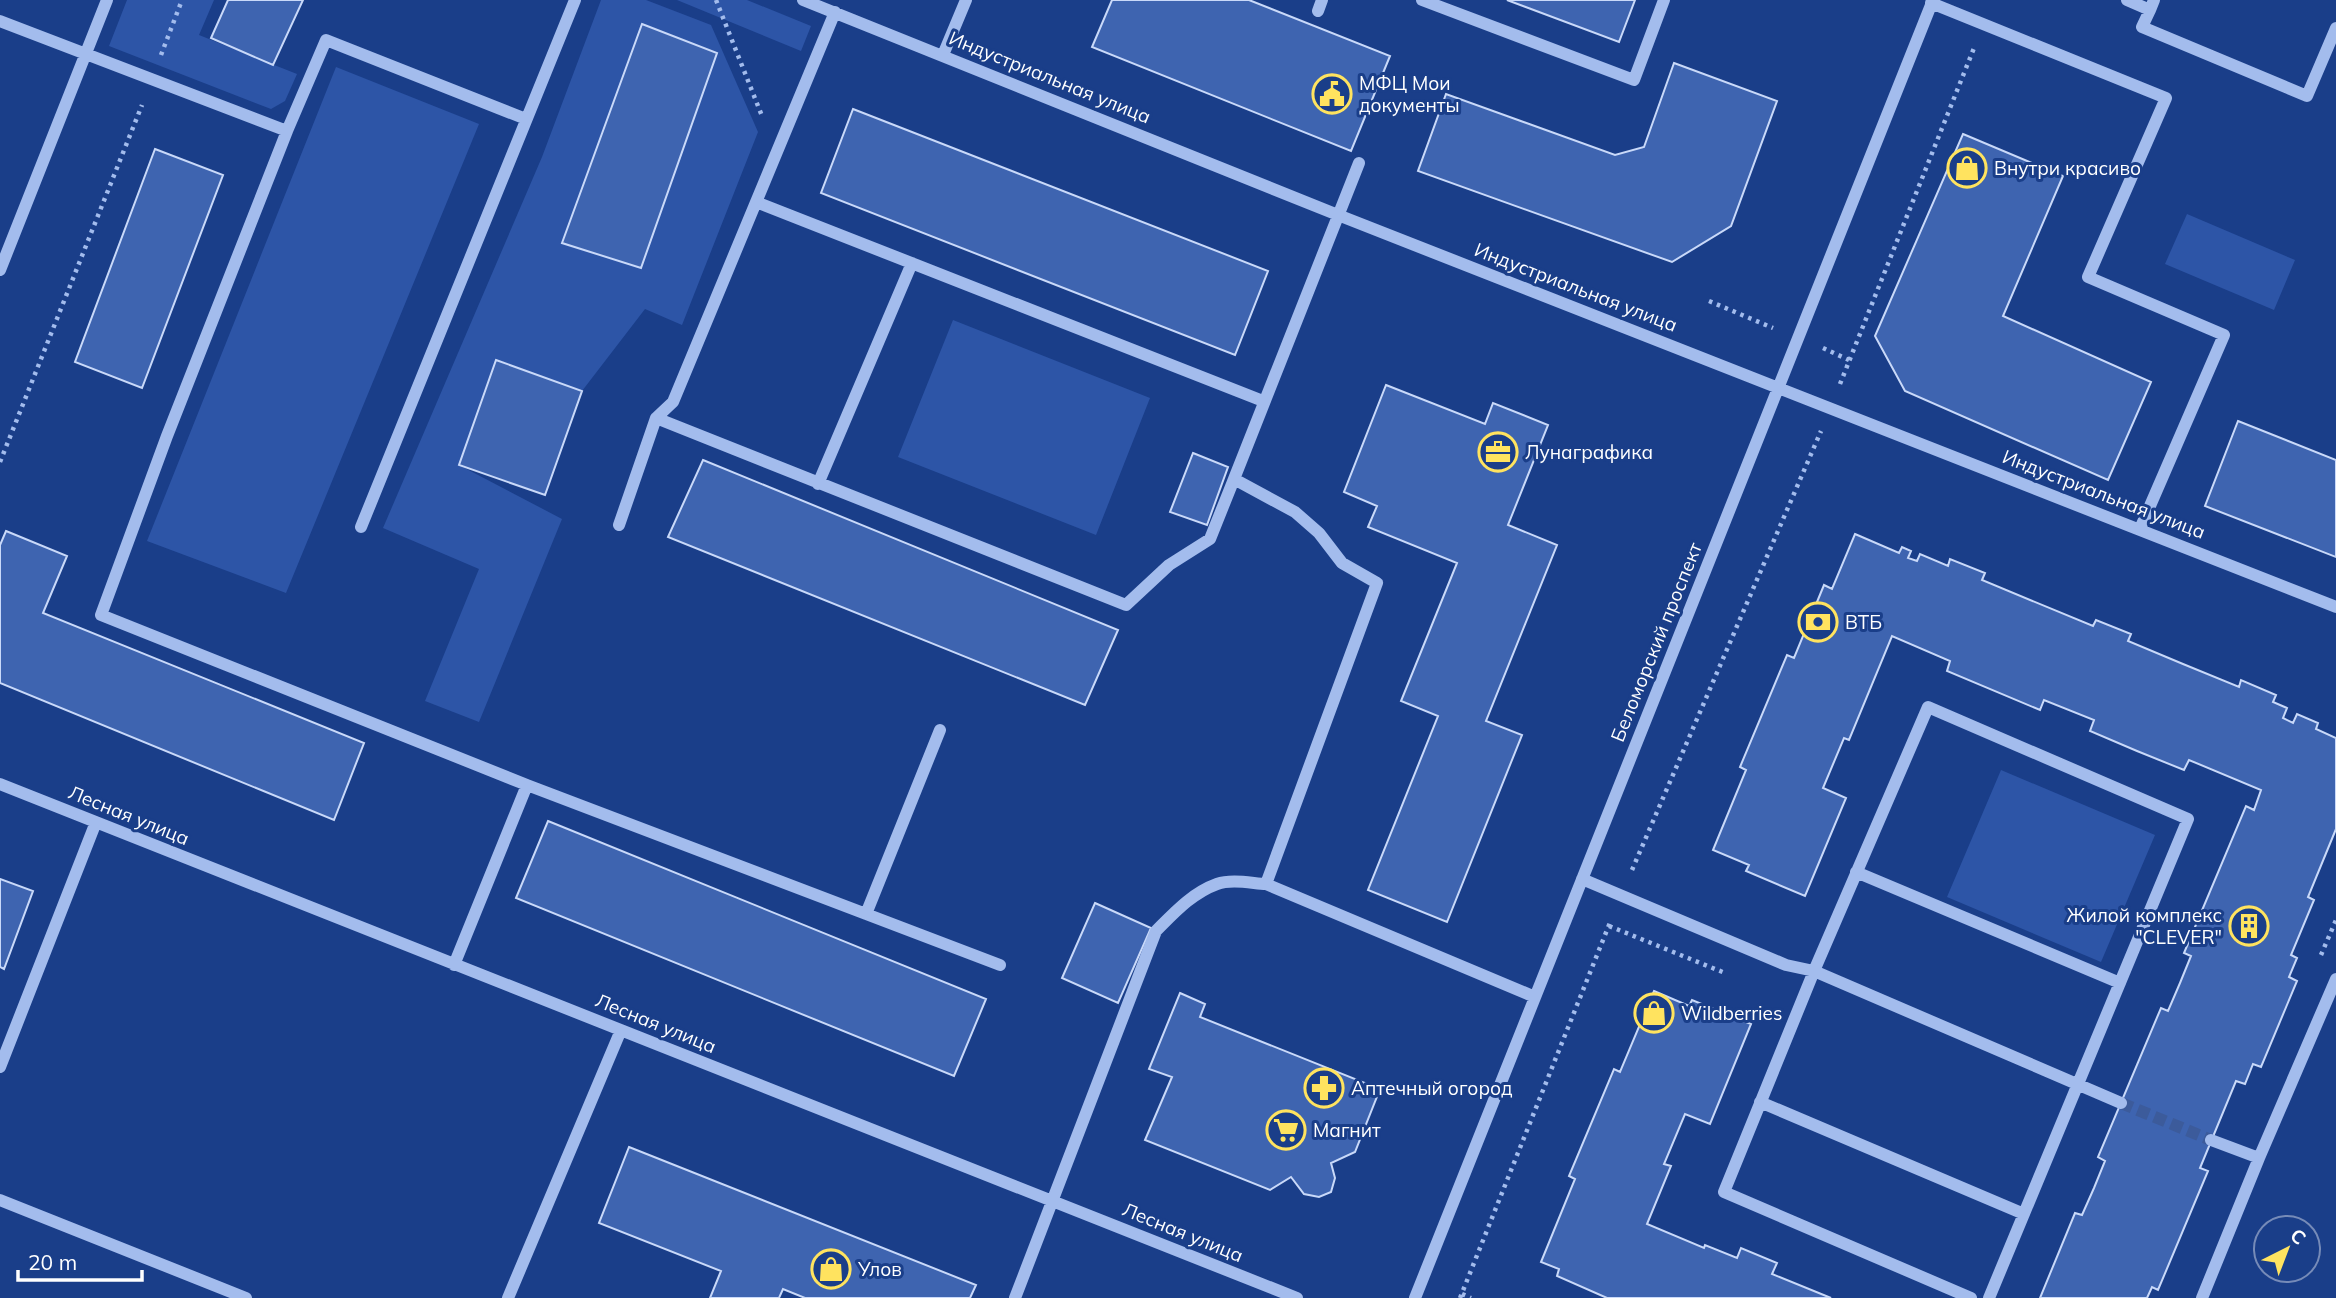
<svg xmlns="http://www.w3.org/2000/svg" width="2336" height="1298" viewBox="0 0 2336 1298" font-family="Mulish,sans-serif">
<rect width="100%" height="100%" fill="#1a3e89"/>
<!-- green -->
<path fill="#2d55a7" d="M127,0H214L199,35L297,74L285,101L271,109L109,46Z
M601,0H646L711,25L758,132L682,325L645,309L582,391L497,360L459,465L562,519L479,722L425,701L479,569L383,528L542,157Z
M677,0H747L811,26L801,51Z
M336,67L479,124L286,593L147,541Z
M2187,214L2295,260L2274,310L2165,264Z
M953,320L1150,398L1096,535L898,457Z
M2001,770L2155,835L2101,962L1947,897Z"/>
<!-- building -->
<path fill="#3e64b0" stroke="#c9d9f9" stroke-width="2" d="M228,0H303L273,65L211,38Z
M1112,0H1249L1390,56L1351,151L1092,47Z
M1507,0H1635L1619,42Z
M642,24L717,53L641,268L562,243Z
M1674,63L1777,101L1731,226L1672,262L1418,171L1446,94L1615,155L1644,147Z
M853,109L1268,271L1235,355L821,193Z
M1963,134L2063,176L2003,316L2151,382L2108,480L1905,391L1875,336Z
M155,149L223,175L142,388L75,362Z
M496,360L582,391L545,495L459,465Z
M1386,385L1485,424L1493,403L1548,425L1508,525L1557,545L1486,721L1522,735L1447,922L1368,890L1438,716L1401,701L1457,563L1368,527L1377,506L1344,492Z
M2238,421L2336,460V557L2205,506Z
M1193,453L1228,467L1207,525L1170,512Z
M703,460L1118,630L1085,705L668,537Z
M6,531L67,556L43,613L364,743L334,820L0,683V545Z
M1855,534L1899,553L1902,547L1911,551L1908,558L1917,561L1920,554L1948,566L1950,559L1985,573L1982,580L2093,626L2096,620L2131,634L2128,641L2183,664L2239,687L2241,680L2276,695L2273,702L2287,708L2283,718L2293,723L2297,714L2318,723L2316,729L2336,738V829L2308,897L2314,900L2291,955L2297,958L2289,977L2297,981L2261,1067L2253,1064L2245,1084L2236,1081L2200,1168L2208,1171L2158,1290L2152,1287L2147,1298H2040L2075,1213L2082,1215L2094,1188L2105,1161L2098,1157L2161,1008L2168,1011L2180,983L2191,956L2184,953L2246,806L2254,810L2261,790L2189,760L2184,770L2137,751L2090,731L2094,720L2044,700L2040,710L1947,671L1950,661L1892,636L1849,740L1844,738L1823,788L1846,798L1805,896L1746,871L1749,865L1713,850L1746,770L1740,767L1787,655L1794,658L1824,585L1832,589Z
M548,821L986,999L954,1076L516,898Z
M0,879L33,891L4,969L0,967Z
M1095,903L1151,928L1118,1003L1062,978Z
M1654,991L1689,1006L1692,1000L1751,1024L1710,1124L1685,1114L1664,1164L1671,1166L1647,1224L1704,1248L1705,1245L1737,1258L1741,1248L1777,1263L1772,1274L1831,1298H1607L1557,1276L1559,1269L1541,1262L1575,1179L1569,1176L1614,1069L1620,1072Z
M1180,993L1205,1004L1200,1017L1380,1089L1355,1152L1331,1163L1335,1178L1331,1192L1319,1197L1304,1194L1291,1177L1270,1190L1145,1140L1172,1077L1149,1069Z
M629,1147L976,1285L970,1298H805L783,1289L779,1298H710L721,1271L599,1223Z"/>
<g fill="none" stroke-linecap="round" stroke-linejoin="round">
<!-- minor-tunnel -->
<path stroke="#3c5b9b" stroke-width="12" stroke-dasharray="12 6" stroke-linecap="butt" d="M2121,1103L2211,1140"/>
<!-- path -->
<path stroke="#a3bced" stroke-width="4.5" stroke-dasharray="3.5 5" stroke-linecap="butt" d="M716,0L762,116
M161,55L182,0
M1709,301L1773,328
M1823,348L1849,360
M1840,384L1974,48
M0,462L142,105
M1632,870L1821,431
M1609,926L1725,973
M2321,955L2336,920
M1462,1294L1471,1298
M1460,1298L1611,920"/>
<!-- minor -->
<path stroke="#a3bced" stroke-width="12" d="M803,0L1338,215L2336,607
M1422,0L1634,80L1664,0
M2127,0L2150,10L2154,0
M1931,3L2166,98L2088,277L2224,335L2140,529
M2150,10L2142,27L2307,96L2336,28
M1318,11L1322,0
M0,21L287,131L326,40L526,119
M943,55L966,0
M287,131L167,436L101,615L527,785L454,965
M756,202L1263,401
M0,270L107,0
M656,418L1126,605L1169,565L1210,539L1234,479
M818,484L912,263
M619,525L656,418L673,402L835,12
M361,527L575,0
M0,784L1297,1298
M527,785L1000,965
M1856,872L2120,983
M1582,879L1786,965L1814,971L2121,1103
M1266,884L1535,997
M866,914L940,730
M0,1067L96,822
M1760,1102L2024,1214
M2211,1140L2259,1158L2336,979
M0,1200L246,1298
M508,1298L621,1030
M1015,1298L1156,931C1174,913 1192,893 1217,884C1231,879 1250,883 1266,884L1377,583L1342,563L1319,533L1295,512L1234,479L1359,163
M1415,1298L1933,0
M1971,1298L1724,1192L1814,971L1928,707L2188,819L1989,1298
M2202,1298L2259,1158"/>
</g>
<!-- icons -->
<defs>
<g id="civic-ring" transform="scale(2.0125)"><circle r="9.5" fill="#1a3e89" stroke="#ffe35f" stroke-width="1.5"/><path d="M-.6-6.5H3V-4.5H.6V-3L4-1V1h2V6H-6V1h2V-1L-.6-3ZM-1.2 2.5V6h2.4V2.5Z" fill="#ffe35f"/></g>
<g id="shop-ring" transform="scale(2.0125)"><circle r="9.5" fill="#1a3e89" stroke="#ffe35f" stroke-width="1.5"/><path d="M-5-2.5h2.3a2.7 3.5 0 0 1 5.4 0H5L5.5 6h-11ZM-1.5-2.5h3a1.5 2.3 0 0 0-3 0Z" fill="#ffe35f"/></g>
<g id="office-ring" transform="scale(2.0125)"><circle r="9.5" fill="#1a3e89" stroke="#ffe35f" stroke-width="1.5"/><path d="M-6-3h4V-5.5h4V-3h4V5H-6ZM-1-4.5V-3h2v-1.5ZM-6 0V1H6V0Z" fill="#ffe35f"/></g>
<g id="bank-ring" transform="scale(2.0125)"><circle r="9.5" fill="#1a3e89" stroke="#ffe35f" stroke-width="1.5"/><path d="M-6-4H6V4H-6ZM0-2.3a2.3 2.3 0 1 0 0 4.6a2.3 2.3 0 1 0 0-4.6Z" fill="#ffe35f"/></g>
<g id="building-ring" transform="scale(2.0125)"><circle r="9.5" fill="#1a3e89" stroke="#ffe35f" stroke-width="1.5"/><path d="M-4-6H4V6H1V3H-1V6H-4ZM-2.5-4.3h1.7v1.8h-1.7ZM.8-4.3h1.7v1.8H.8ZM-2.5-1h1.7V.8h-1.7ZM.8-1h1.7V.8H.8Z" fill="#ffe35f"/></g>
<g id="pharmacy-ring" transform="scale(2.0125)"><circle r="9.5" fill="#1a3e89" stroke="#ffe35f" stroke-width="1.5"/><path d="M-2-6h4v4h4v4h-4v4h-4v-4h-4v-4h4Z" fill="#ffe35f"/></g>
<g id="supermarket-ring" transform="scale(2.0125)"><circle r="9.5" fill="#1a3e89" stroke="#ffe35f" stroke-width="1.5"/><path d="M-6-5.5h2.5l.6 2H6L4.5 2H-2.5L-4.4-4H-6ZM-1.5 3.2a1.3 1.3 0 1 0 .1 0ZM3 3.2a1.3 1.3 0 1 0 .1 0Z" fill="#ffe35f"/></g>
</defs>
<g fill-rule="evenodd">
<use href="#civic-ring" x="1332" y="94"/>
<use href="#shop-ring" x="1967" y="168"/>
<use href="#office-ring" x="1498" y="452"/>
<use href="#bank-ring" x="1818" y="622"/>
<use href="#building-ring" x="2249" y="926"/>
<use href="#shop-ring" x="1654" y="1013"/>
<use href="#pharmacy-ring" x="1324" y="1088"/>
<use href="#supermarket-ring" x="1286" y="1130"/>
<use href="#shop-ring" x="831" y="1269"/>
</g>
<g text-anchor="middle" stroke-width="6" stroke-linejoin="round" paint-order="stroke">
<!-- street labels -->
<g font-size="19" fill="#fff" stroke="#1a3e89">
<text transform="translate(1050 77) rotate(22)" y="7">Индустриальная улица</text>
<text transform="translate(1576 287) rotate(21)" y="7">Индустриальная улица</text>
<text transform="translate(2104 494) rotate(21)" y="7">Индустриальная улица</text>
<text transform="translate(1656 642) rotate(-68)" y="7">Беломорский проспект</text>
<text transform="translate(129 815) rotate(22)" y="7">Лесная улица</text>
<text transform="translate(656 1023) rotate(22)" y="7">Лесная улица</text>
<text transform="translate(1183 1232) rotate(22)" y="7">Лесная улица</text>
</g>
<!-- poi labels -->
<g font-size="19" fill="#fff" stroke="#1a3e89" text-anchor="start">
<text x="1359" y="90">МФЦ Мои<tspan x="1359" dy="22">документы</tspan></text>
<text x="1994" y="175">Внутри красиво</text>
<text x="1525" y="459">Лунаграфика</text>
<text x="1845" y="629">ВТБ</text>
<text x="2222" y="922" text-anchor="end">Жилой комплекс<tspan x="2222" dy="22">"СLEVER"</tspan></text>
<text x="1681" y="1020">Wildberries</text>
<text x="1351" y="1095">Аптечный огород</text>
<text x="1313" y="1137">Магнит</text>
<text x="858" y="1276">Улов</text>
</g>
</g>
<!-- north arrow -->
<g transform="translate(2287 1249) rotate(42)"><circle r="33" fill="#1a3e89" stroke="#768bb8" stroke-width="2"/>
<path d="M0-5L12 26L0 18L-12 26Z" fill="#ffe35f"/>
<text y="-10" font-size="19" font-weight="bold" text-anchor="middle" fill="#ffffff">С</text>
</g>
<!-- scale -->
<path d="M18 1270v10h124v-10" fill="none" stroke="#ffffff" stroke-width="3.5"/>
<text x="28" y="1270" font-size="21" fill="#ffffff" stroke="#1a3e89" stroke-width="5" paint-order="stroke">20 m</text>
</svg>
